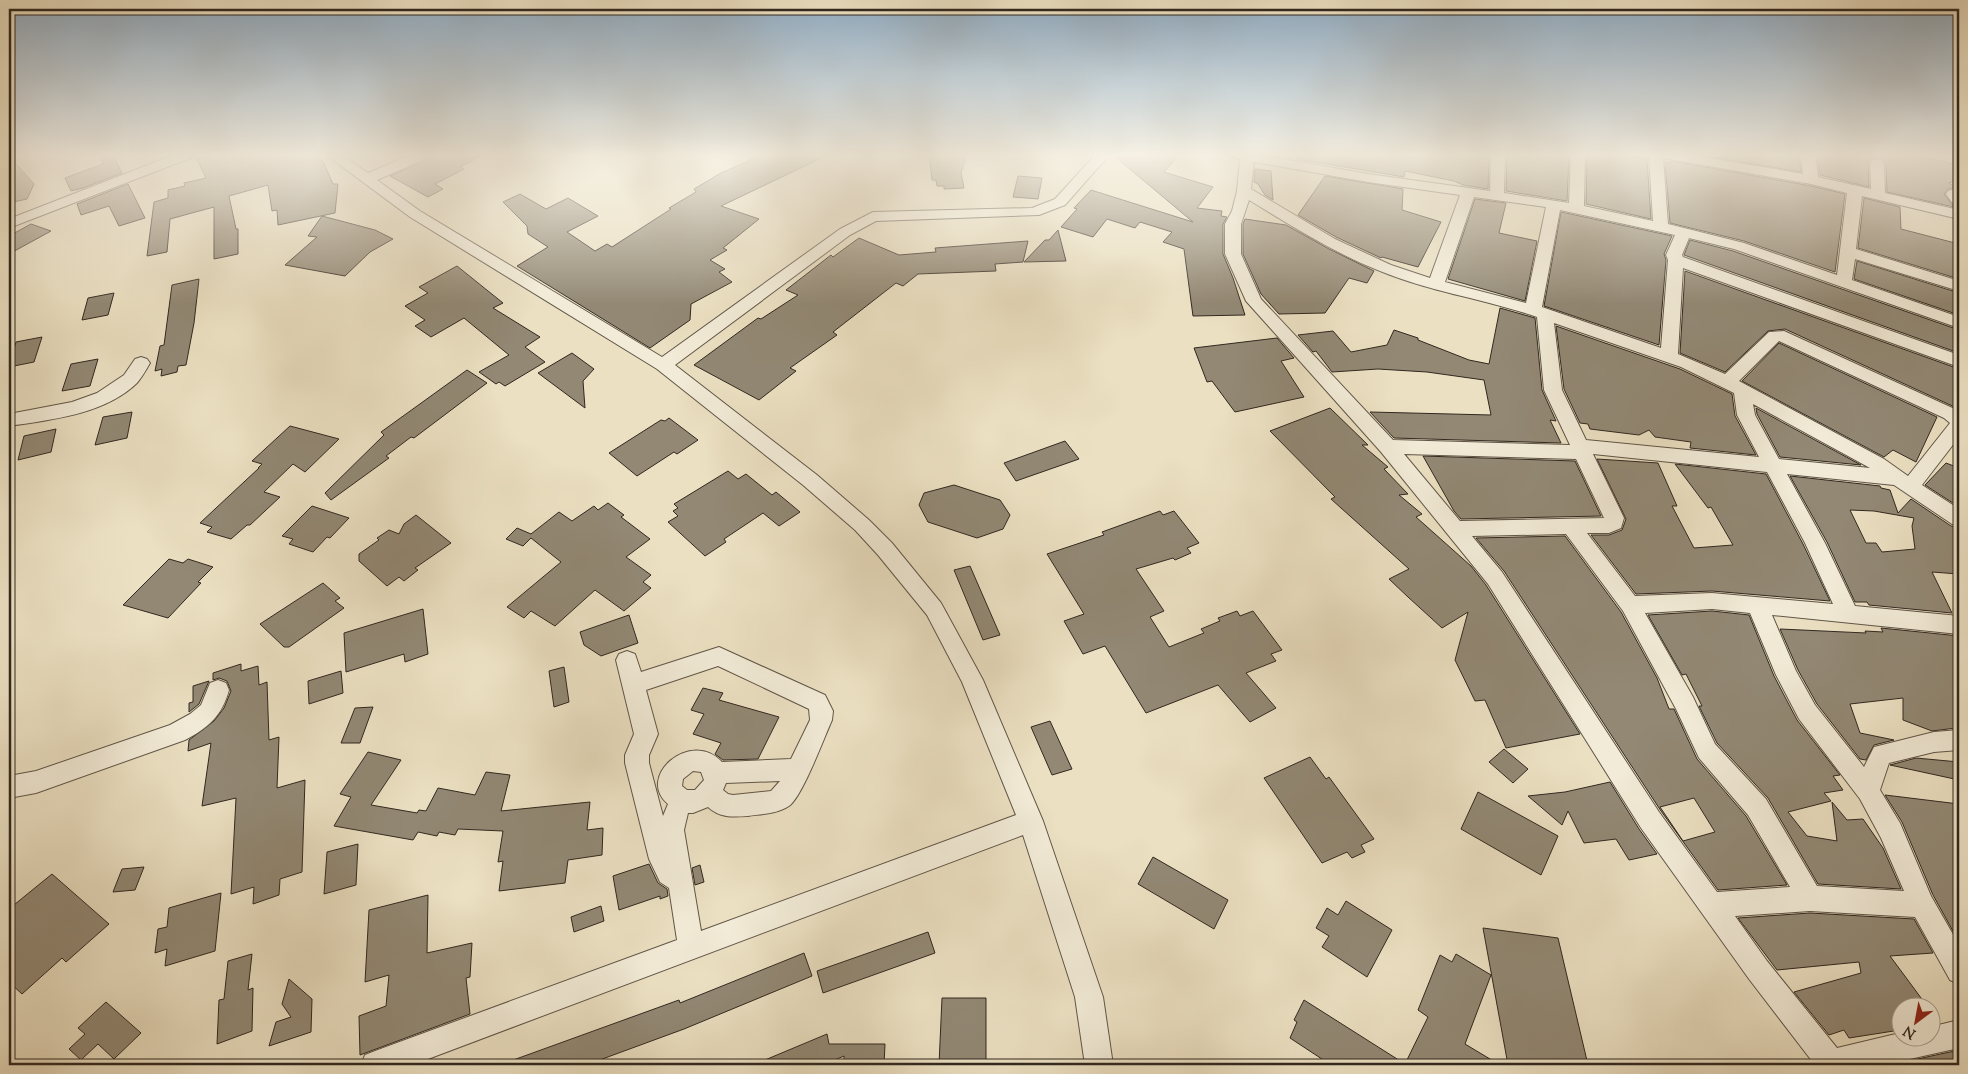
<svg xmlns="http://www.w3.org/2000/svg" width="1968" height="1074" viewBox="0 0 1968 1074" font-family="'Sorts Mill Goudy',serif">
<rect width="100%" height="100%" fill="#ebe0c2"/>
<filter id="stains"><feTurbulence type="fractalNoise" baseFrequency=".004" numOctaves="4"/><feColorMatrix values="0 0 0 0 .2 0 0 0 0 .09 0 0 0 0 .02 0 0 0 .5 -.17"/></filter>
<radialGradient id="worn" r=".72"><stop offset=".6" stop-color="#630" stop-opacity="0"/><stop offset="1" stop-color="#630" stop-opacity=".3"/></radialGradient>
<!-- building -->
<path fill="#928874" stroke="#312820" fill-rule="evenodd" d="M99,154H112L122,173L83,188L71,191L65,178L103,164Z
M214,154H310L323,161L333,184H338L335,213L278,225L277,210L272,211L268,185L229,196L236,229H238V254L214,259V207L170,219L167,252L147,256L154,202L168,198V190L185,186L184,183L206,178L197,159Z
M434,154H484L460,167L464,169L435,184L443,189L428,197L390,176L430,159Z
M764,154H830L721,206L759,219L723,248L727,250L710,260L725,269L719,272L732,282L691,304L690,320L650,348L517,266L548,247L528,234L527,226L503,202L520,194L546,209L568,198L598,216L567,232L595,251L607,244L612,247L671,209L669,208L696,192L694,189L721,173Z
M929,154H967L961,173L964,188L944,189V186H937L936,180H932Z
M1112,154H1180L1164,172L1213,187L1197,208L1222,211L1221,216L1227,217L1223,224V254L1233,278L1245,315L1193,316L1184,249L1163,242L1172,232L1140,222L1135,228L1107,219L1093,237L1061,227L1077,209L1074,208L1091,190L1193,222Z
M1297,154H1429L1452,158L1453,154L1489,155L1488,189L1463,185L1454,181L1405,171L1404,177L1297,159Z
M1507,154H1569L1567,201L1506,191Z
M1587,154H1613L1647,159L1651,219L1586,204Z
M1694,154H1799L1801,172Z
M1817,154H1893L1914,157L1913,155L1959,165V180L1949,183L1955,187L1948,189L1944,194L1954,207L1887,192L1886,163L1882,158H1872L1868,162L1869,187L1820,175Z
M9,156L34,184L27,199L9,203Z
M1671,161L1811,186L1845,194L1835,272L1744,241L1670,223L1665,162L1671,163Z
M1255,169L1271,171L1273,200L1265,195L1258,184L1254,182Z
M1018,176L1042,178L1038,199L1013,197Z
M1325,176L1403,189L1402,210L1441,222L1418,267L1382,257L1381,258L1336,237L1298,215Z
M128,184L145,218L119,226L109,206L81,215L77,204Z
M1864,198L1900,207L1901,229L1959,244V279L1858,248Z
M1475,199L1506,203L1499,233L1537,241L1525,301L1448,279Z
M1561,212L1672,236L1664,254L1666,260L1659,345L1544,306Z
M322,216L375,230L393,239L370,252L345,276L285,265L317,237L308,236Z
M1245,219L1286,225L1329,249L1374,271L1367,283L1349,278L1325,313L1279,314L1261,294L1243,254V224Z
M31,224L51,231L9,254V236Z
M1058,230L1066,261L1024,262L1045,240H1049Z
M859,238L899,255L936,252L935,248L1028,241L1023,262L995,264L996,271L918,274L903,286L896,283L833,332L837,335L790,368L796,371L759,400L694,365L758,318L761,319L798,295L786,290L831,255L833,257Z
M1690,240L1733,251L1959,330V353L1684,255Z
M1857,261L1959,293V315L1854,279Z
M457,266L503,303L493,308L540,337L525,347L545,362L505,386L499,382L496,384L479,372L509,355L464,318L431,337L415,326L425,320L405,306L428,293L419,287Z
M1685,271L1959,369V409L1785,329L1768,331L1725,372L1680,353Z
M199,279L194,323L186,365L178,366L177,372L161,376L162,369L155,371L160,346L164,345L172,285Z
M114,293L108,315L82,320L88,298Z
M1500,308L1535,318L1542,390L1556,421L1550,420L1561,443L1394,438L1370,412L1491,415L1484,380L1427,372L1378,369L1332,372L1316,351L1313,352L1298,335L1333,331L1351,352L1387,345L1394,330L1418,338V340L1469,360L1489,364Z
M1556,326L1680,369L1732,394L1735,416L1756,455L1690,448L1691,442L1655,437L1649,430L1639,435L1590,429L1588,424L1580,423L1564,389Z
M42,337L34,362L9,367L16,342Z
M1277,338L1294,358L1281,361L1304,397L1235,412L1212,381L1207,382L1194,348Z
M1779,343L1937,417L1916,462L1893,450L1884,457L1742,381Z
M572,353L594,369L583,381L585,408L538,373Z
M98,359L90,386L62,391L71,364Z
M467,370L487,383L414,438L411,437L386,456L389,458L331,500L325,493L384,435L381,432Z
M1330,408L1368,445H1362L1388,467L1384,469L1408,494L1399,495L1422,514L1416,517L1471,566L1486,585L1580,734L1506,748L1485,700L1475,701L1455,660L1468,612L1442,628L1408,597L1389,579L1409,569L1331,499L1335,497L1270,431Z
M1756,408L1861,465L1780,457L1757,414Z
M132,412L127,438L95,445L103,417Z
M669,418L698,440L677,454L674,452L637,476L609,453L661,420L665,421Z
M290,426L339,439L305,472L293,464L264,492L280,497L250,525H247L231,539L207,532L212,527L200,523L259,468H258L262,464L252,461Z
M56,429L51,452L18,460L24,436Z
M1065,441L1079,459L1016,481L1004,463Z
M1423,456L1575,461L1601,516L1461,519L1454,511Z
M1597,459L1658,463L1677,506H1672L1694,548L1733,545L1711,507L1708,508L1675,464L1766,474L1803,544L1830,601L1712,591L1636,594L1591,535H1609L1622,530L1626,519Z
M1946,463L1959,468V507L1925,485Z
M728,471L738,479L746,474L772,495L776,492L800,512L779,526L763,513L724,539L726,542L705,556L668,522L678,516L673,511L678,508L674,504Z
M1790,476L1880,486L1881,488L1890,490L1898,513L1911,499L1951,526L1959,528V574L1932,572L1952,613L1869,605L1867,602H1855L1827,542ZM1850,510L1874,511L1914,518L1912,526L1915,549L1882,552L1876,543H1866Z
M954,485L1000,500L1010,515L1003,529L977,538L928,522L919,505L924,493Z
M608,503L624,515L621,517L650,539L626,557L651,575L643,582L651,588L624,611L595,590L555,626L531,611L524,618L507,607L561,562L531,538L523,546L506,539L517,528L531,534L559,512L572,521L594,506L598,510Z
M312,506L349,518L330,538L327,537L313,552L289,544L293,539L282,536Z
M1160,511L1163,515L1174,511L1199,543L1187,548L1191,553L1175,560L1173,558L1136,569L1164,611L1150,617L1169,647L1204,633L1201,629L1220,621L1218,618L1237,611L1240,616L1253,611L1282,650L1271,654L1276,661L1246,673L1276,708L1250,722L1218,685L1146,713L1105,646L1083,654L1064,621L1084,614L1047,554L1104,535L1102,532Z
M416,515L451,543L415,568L418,570L404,581L399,577L387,586L359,561V554L379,540L377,538L389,530L399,534L404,524Z
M1565,536L1621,612L1657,678L1669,709H1674L1697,759L1746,816L1787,885L1718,890L1661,811L1504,571L1476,538ZM1694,798L1715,832L1683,841L1660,807Z
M169,559L183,563L188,559L213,567L198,582L201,583L168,618L123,605Z
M970,566L1000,635L983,640L954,570Z
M323,583L340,598L335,601L344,608L289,647H284L260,624Z
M423,609L428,654L405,662L404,654L346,672L344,633Z
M1712,611L1749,615L1774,676L1797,720L1840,775L1833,776L1843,790L1824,793L1831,801L1788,812L1807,836L1837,841L1832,802L1847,820L1863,819L1883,848L1901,889L1818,884L1768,798L1717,743L1699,706H1702L1686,674L1682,675L1648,615Z
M629,615L638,643L601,656L584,645L580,632Z
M1881,628L1959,636V699L1956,698V728L1932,731L1903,720V698L1850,704L1860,733L1894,740L1874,745L1866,760L1860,759L1817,704L1798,670L1780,629L1866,633L1865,631L1883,632Z
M241,664V671L258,666L259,685L267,682L269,740L279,737L277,788L305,780L302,872L280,879L279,895L253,904L254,887L231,894L236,798L202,806L211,743L188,751L189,740L214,721L224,708L231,691L227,681L219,678L213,680V673Z
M564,667L569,702L554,707L549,671Z
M341,671L343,693L309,704L308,681Z
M209,681L199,704L189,712V703L193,702V686Z
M703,688L723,693L719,700L779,717L758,759L723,760L715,754L721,743L693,734L704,714L691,710Z
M373,707L360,743H341L355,708Z
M1050,721L1072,769L1052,775L1031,727Z
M1504,749L1528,769L1513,783L1489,762Z
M368,752L401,760L371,805L417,813L419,810L426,811L438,788L475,795L486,772L510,775L501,811L590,802L587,830L603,828L602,855L568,860L565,883L499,891L503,861L498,862L503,831L458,829L455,835L439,832L437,836L418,832L413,840L334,826L351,797L340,794Z
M1310,757L1326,779L1329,777L1374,839L1361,845L1365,852L1352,858L1347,852L1322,863L1264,778Z
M1916,758L1959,762V780L1890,765Z
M1610,782L1639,829L1657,854L1629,860L1616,839L1584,843L1568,811L1562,825L1528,796L1565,792Z
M1478,792L1558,836L1541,875L1461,829Z
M1885,795L1959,804V942L1933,895L1902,822Z
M358,844L356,885L324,894L327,852Z
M1153,857L1228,900L1214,929L1138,884Z
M649,864L658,883L667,889L668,896L660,899V896L619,910L613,876Z
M700,865L704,882L695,885L692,868Z
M144,867L135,890L113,892L122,869Z
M52,874L109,924L66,962L62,958L22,994L9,982V909Z
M221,893L215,951L165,966L167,949L155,953L158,929L167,927L169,908Z
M428,895L427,953L472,943L470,977L466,978L470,1014L360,1055L359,1016L386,1006L389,975L365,982L369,910Z
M1346,901L1392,930L1367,977L1322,947L1329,936L1316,928L1327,908L1338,915Z
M601,906L604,921L574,932L571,917Z
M1810,913L1914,919L1933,953L1890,956L1927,1006H1900V1030L1849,1038L1844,1030L1829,1035L1794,992L1861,973L1859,962L1777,970L1738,918Z
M1483,928L1558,938L1588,1065H1508Z
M928,932L935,953L823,993L817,971Z
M804,953L812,976L684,1029L586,1065H506L505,1063L679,1000L680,1003Z
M252,954L248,990L253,988L252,1031L217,1044L219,1000L224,999L228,961Z
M1456,954L1491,975L1465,1044L1500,1065H1331L1290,1038L1297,1022L1294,1020L1304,1000L1405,1064L1428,1017L1418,1010L1440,955L1452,962Z
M289,979L312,999L311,1032L269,1046L276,1022L291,1017L282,1004Z
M942,998H986V1065H939Z
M106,1002L141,1033L114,1059L98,1044L81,1060L69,1049L85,1034L78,1028Z
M827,1034L829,1044H885L884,1065H844V1056L823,1065H753Z
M1959,1050V1065H1899V1063Z"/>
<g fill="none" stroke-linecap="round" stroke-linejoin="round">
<!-- minor casing -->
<g stroke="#605648" stroke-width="2">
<path id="minor" d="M176,154H195L193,157L9,228V219Z
M325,154H341L368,173L413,154H431L429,157L377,180L420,211L662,357L840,229L873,212L1032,208L1055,199L1096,154H1110L1065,205L1039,215L876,221L850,235L675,365L817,475L869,520L892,543L941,603L983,680L1043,821L1103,997L1113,1065H1085L1075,997L1023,835L412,1065H361L365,1055L375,1051L677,940L669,888L660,882L649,859L625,763V755L634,734L616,660L619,654L627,651L635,654L641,672L719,647L825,695L833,711L832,720C824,738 802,797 789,806C777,814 761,814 748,816C732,817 720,818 708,807L693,813H688L684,830L701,931L1016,815L962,682L927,615L878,555L855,530L803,485L657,369L410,217ZM718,666L809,709L810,720L791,759L722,762C691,728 635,777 668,804L663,816L649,763V755L658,734L646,690ZM693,771L701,772L704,780L695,790H687L682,786L683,779ZM780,781L771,791L733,795L728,794L723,790L726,783Z
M1226,154H1255L1368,174L1490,191L1491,154H1505L1504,193L1569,203L1571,154H1585L1584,206L1653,221L1649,154H1685L1803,174L1801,154H1815L1818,177L1871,189L1870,163L1872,160H1882L1884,163L1885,193L1959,210V219L1862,196L1856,249L1959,281V291L1855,259L1852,280L1959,317V328L1734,249L1689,238L1682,255L1683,257L1959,355V367L1683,268L1678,354L1725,374L1769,332L1784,331L1959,411V437L1922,485L1959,509V526L1952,524L1894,485L1787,474L1825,543L1855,606L1959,616V634L1772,615L1796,671L1815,705L1864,767L1874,747L1934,732L1959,730V750L1934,752L1889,763L1880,790L1900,823L1931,896L1959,945V984L1950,980L1915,917L1810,911L1735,916L1767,961L1837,1048L1900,1033V1036H1930V1027L1959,1020V1048L1883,1065H1815L1749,979L1641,828L1488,584L1381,452L1246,301L1225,254V224L1232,211L1237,191L1240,159L1228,157ZM1663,158L1811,184L1847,193L1837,275L1744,243L1668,224ZM1254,162L1368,182L1460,195L1430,278L1391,265L1335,239L1251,189ZM1474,197L1546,207L1526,303L1445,282ZM1249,200C1292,226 1334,253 1380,271C1431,292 1485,299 1537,317L1544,390L1570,445L1393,440L1261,299L1241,254V224ZM1560,210L1675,235L1666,255L1668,260L1661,348L1542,307ZM1554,323L1681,367L1734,393L1737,415L1759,457L1586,440L1562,390ZM1779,341L1944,418L1950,423L1908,476L1884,459L1739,381ZM1753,404L1870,468L1779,459L1755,415ZM1404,454L1576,459L1604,518L1460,521ZM1593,454L1767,472L1805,543L1833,604L1712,593L1635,596L1587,533H1609L1621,528L1624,518ZM1566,534L1623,611L1676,709L1699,758L1748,815L1790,887L1717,892L1659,812L1502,572L1472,536ZM1712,609L1750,613L1776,675L1799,719L1860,799L1881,838L1904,891L1817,886L1766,799L1715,744L1693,697L1645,613Z
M1959,188V206L1954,205L1946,194L1948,191Z
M141,357L147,359L150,363C146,370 142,377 137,383C105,414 51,420 9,426V414L72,402L97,393L124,375L135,359Z
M218,680L226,683L229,690C222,716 208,728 185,740L36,793L9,798V776L36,771L170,725L190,714L201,705L210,683Z"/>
</g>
<!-- minor -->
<use href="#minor" fill="#f2ebd7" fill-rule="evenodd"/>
</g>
<!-- sky -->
<linearGradient id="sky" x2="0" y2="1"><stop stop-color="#90acc3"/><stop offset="0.51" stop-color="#f6f1e4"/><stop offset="1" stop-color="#f6f1e4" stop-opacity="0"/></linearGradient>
<rect width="1968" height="304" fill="url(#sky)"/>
<!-- margin -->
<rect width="1968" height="1074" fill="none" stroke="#ebe0c2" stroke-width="30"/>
<rect x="10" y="10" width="1948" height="1054" fill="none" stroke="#312820" stroke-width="2.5"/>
<rect x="15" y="15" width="1938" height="1044" fill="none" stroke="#312820"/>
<!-- north arrow -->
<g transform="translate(1916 1022) rotate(212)"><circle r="24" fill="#f2ebd7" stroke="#a59d8e"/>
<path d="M0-4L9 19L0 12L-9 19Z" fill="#8f2418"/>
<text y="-8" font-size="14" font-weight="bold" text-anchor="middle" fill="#312820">N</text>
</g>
<rect width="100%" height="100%" filter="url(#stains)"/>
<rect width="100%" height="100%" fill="url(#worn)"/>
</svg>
